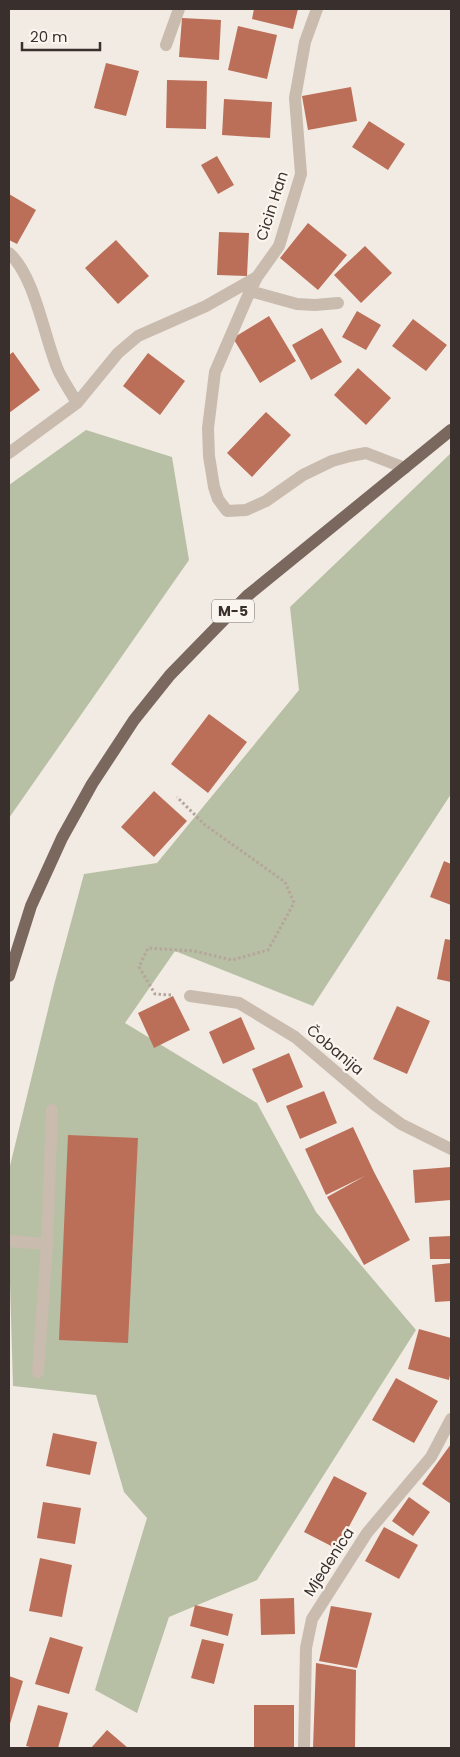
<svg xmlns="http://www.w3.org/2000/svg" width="460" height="1757" viewBox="0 0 460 1757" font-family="Poppins,sans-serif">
<rect width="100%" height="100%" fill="#f2ebe3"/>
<!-- green -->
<path fill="#b7c0a4" d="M86,430L172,457L189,560L9,818V485Z
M451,453V794L313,1006L175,951L125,1023L257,1103L316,1212L416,1330L257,1580L169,1617L137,1713L95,1690L147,1518L124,1492L96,1395L13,1386L9,1248V1170L54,985L84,874L157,863L299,690L290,607Z"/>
<!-- building -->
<path fill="#bb6f58" d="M254,9H298L293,29L252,19Z
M182,18L221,20L219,60L179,57Z
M238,26L277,35L267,79L228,70Z
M106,63L139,71L126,116L94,108Z
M167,80L207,81L206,129L166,128Z
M351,87L357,121L308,130L302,96Z
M224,99L272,102L270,138L222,135Z
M369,121L405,144L388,170L352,147Z
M217,156L234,185L218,194L201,165Z
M9,194L36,210L17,244L9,240Z
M308,223L347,255L318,290L280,258Z
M219,232L249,233L247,276L217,275Z
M116,240L149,276L118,304L85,268Z
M365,246L392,273L361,303L334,275Z
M357,311L381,325L366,350L342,337Z
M269,316L296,361L260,383L233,338Z
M413,319L447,345L426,371L392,346Z
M322,328L342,362L311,380L292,345Z
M13,352L40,390L9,413V355Z
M148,353L185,381L160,415L123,386Z
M358,368L391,398L366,425L334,395Z
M266,412L291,435L252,477L227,453Z
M209,714L247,742L208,793L171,764Z
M154,791L187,821L154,857L121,827Z
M444,861L451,864V905L430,897Z
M445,939L451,940V982L437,979Z
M173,996L190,1030L154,1048L138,1013Z
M397,1006L430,1021L407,1074L373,1059Z
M241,1017L255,1049L223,1064L209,1032Z
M289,1053L303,1087L267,1103L252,1069Z
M324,1091L337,1123L300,1139L286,1106Z
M353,1127L374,1172L410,1240L364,1265L327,1197L365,1176L326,1195L305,1149Z
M68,1135L138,1138L128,1343L59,1340Z
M451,1167V1200L415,1203L413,1170Z
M451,1236V1259H430L429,1237Z
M451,1263V1301L435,1302L432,1265Z
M419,1329L451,1338V1370L449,1380L408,1369Z
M396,1378L438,1401L414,1443L372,1420Z
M53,1433L97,1442L90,1475L46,1466Z
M451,1444V1504L422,1484Z
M334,1476L367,1493L337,1549L304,1532Z
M409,1497L430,1512L413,1536L392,1521Z
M43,1502L81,1508L75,1544L37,1538Z
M384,1527L418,1545L399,1579L365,1561Z
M40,1558L72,1565L62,1617L29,1611Z
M294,1598L295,1634L261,1635L260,1599Z
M195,1605L233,1614L228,1636L190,1626Z
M331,1606L372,1613L357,1668L319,1661Z
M50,1637L83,1647L69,1694L35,1684Z
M202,1639L224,1644L214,1684L191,1678Z
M316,1663L356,1670L355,1748H313Z
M9,1676L23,1681L9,1727Z
M38,1705L68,1713L58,1748H34L26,1746Z
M254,1705H294V1748H254Z
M107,1730L128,1748H91Z"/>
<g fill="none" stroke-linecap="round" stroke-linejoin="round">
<!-- path -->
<path stroke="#b5a59a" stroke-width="3" stroke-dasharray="2.5 2.5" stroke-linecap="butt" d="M171,995L155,994L139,967L148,948L194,951L232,960L268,950L294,903L285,882L205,825L177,797"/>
<!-- minor -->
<path stroke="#cabbaf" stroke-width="12" d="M166,45L179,9
M9,253C35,276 44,337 58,370C63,381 71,392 77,403
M257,277L250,291L215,372L208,428L209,456L214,487L218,499L227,511L246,510L266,501L303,475L332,461L350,456L366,453L405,468
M250,291L297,304L315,305L338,303
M9,453L77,403L118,353L138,336L206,306L257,277L279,246L301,174L295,98L305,42L317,9
M190,996L239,1003L295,1037L375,1105L401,1124L451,1149
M9,1241L47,1244L38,1372
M47,1244L52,1110
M304,1748L306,1648L312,1619L367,1533L431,1457L451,1419"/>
<!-- primary -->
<path stroke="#7a685f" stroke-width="12" d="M9,976L31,906L62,838L92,784L134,720L170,675L247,596L451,430"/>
</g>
<g text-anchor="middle" stroke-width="4.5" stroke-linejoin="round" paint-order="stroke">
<!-- shield labels -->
<rect fill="#faf5ef" stroke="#736b67" stroke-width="1" x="212" y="599.5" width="42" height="23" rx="4"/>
<g font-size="14" font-weight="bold" fill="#39302d">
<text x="233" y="616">M-5</text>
</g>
<!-- street labels -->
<g font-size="15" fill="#39302d" stroke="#faf5ef">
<text transform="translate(272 206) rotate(-72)" y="5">Cicin Han</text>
<text transform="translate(335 1050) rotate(40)" y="5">Čobanija</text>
<text transform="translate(329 1562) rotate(-57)" y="5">Mjedenica</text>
</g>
</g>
<!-- border -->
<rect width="460" height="1757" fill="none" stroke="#39302d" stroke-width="20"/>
<!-- scale -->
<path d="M22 42v8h78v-8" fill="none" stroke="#39302d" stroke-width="2.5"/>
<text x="30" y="42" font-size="15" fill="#39302d" stroke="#faf5ef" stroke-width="4" paint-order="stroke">20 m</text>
</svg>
